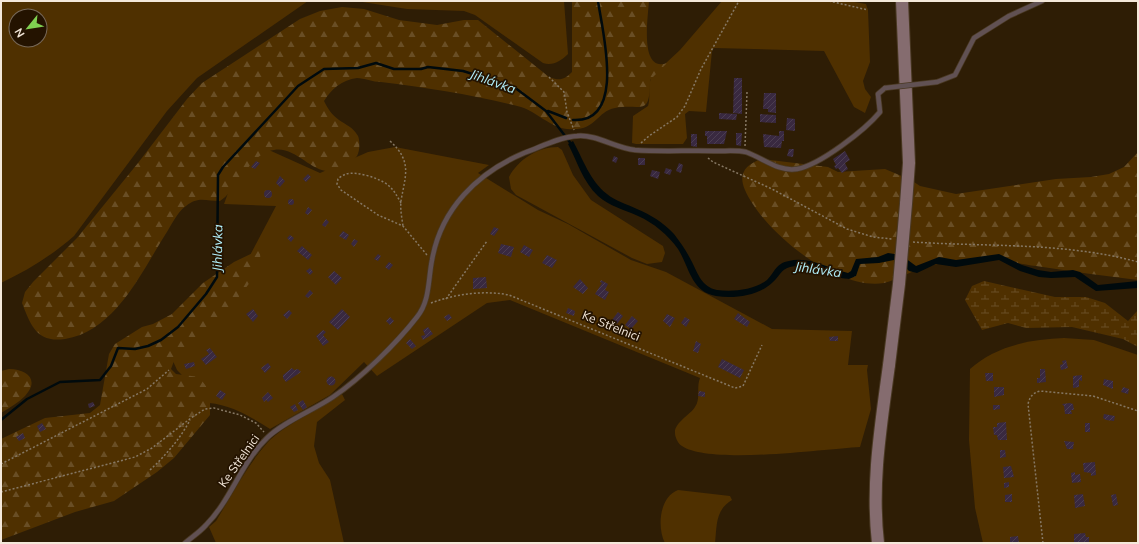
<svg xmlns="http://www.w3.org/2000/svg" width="1139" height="544" viewBox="0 0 1139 544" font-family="Mulish,sans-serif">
<defs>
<pattern id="forest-firs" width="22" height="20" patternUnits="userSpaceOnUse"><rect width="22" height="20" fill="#4f3000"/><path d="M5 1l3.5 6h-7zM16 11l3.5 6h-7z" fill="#694e25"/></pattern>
<pattern id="wetland-marsh" width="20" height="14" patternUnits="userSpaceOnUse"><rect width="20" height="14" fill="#4f3000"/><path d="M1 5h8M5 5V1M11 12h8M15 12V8" fill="none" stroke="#694e25"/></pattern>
<pattern id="building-hatch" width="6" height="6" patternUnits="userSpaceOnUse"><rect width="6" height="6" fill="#392940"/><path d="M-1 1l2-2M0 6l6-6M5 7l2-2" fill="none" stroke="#4c3e52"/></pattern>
</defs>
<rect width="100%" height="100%" fill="#2e1d05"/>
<!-- green -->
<path fill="#4f3000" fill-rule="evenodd" d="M1,1H308L197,78L167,111L74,236C51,256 28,270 1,283ZM16,16H40V40H16Z
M356,1H564L568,54C561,61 553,66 543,63L475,15L464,11L407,9Z
M722,1H849L866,4L868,10L870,62L863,81L865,89L871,97L865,113L854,107L824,51L714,48L712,51L706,112L689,111L685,114L687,138L683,144H636L632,143L633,116L648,106C651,97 647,84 652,76L680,50Z
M260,146L320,173L368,152L395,147L489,165L478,173L538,210L568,224L631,260L666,272L772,329L852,331L848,365H868L867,370L871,409L860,447C823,449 710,465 682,446C678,444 675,437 675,433C674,423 690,415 695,407C701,398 696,388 700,378L510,300L487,303L377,376L364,362L330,395L270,429C251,417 232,405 209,403L177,370L173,361L218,316L276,206L224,204L236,171Z
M558,147L562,150L573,175L591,200L663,246L665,253L662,262L647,264L632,258L516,195L511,189L509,177C518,160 537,147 558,147Z
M1064,338L1094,340L1138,355V543H983L975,508L969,440L970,369C995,346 1031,339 1064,338Z
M342,394L345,400L317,422L314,446L319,463L330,480L344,543H216L209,527L216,521C232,495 247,465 268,442C283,426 322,407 342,394Z
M678,490L730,496L732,500C715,510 717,526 715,543H665C657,528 659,497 678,490Z"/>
<!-- forest -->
<path fill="url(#forest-firs)" d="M572,1H649C648,17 639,73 667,63L650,80C650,118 641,103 615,108C595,112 597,132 567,129C550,127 537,112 521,107C475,95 428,88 381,82C373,82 364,78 357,78C342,80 331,89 324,101C328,109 332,115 339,120C346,125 353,127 358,136C360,141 360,151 357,156C355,159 350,162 347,164C318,188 301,145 274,150C248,154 240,188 220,201C206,201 198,196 186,206C177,212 171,226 165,235C141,273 115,331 65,339C37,343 31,326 22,303L25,292L33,282L77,238L138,163L187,99L202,83L300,19L320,11L342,7L364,9L399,20L437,25L464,20H478L549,77C560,81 564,80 572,72Z
M1138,152V280C1104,276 1070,271 1036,266C1020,264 1002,259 985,259C963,259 939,262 917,270C906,274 896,280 884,283C836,291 763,231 745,190C738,174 745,165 761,159L828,167L838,172L885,169L911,180L920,186L956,194L1056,179L1091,177L1109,174L1124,167Z
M259,250C271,279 193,340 174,361L171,369L176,374L199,377L206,386L210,402V415L174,458L157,472L114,501L75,512L1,540V439L45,418L90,413L100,405L109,354L115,344L142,327L153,324L172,314L203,283L234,262Z
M9,369C27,369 40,380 25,396C18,403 9,408 1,413V371Z"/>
<!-- wetland -->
<path fill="url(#wetland-marsh)" d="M984,281L1055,297H1086L1105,303L1128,321L1138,310V347L1123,339L1072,327L1026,328L1008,323L982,330L965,300L972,286Z"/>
<!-- water -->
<path fill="#000a0d" d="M573,141C583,159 590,181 607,194C615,201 627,204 637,209C651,215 663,222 674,234C681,243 687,252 692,262C698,274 702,287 717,290C733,292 754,290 767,280C775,272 776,263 789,261C809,256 829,269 848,273L851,271L856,259L878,257L888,253L901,255L916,266L939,257L956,260L999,254L1022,265L1038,270L1051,272L1073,270L1080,272L1098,285L1138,281V288L1096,291L1075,277L1051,278L1039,277L1020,271L999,260L956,267L936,264L917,273L909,271L901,263L894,260L879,263L860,264L856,276L849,279C829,279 811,262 790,267C780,270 780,276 773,282C759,296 734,299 716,296C691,292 689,266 678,249C668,235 654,223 638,216C625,210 609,206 598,196C583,182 577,161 568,144Z"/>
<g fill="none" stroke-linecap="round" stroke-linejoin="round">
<!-- stream -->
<path stroke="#000a0d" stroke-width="2.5" d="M548,111L566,118
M573,120C627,123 602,30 598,1
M1,420L27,399L60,382L100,380L111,366L118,348L135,349L148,346L161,340L178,327L206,294L217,277L218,175L223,167L298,86L324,69L358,68L376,63L394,69H421L428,67L463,71L514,87L546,111L572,145"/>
</g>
<!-- building -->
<path fill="url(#building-hatch)" d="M734,78H742V114L733,113Z
M764,93H776V113L768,112V109H763Z
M719,113L737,114L736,120L719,119Z
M760,114L776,115V123L760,122Z
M787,118L795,119V131L786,130Z
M705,131H727L724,144H707V136H705Z
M779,131H784V141H782L781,148L764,147L763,134L779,136Z
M736,133H742L741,146L736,145Z
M691,134H697V147L691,146Z
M789,149H794L793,157L787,156Z
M845,151L850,160L845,163L848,169L842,173L838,168L836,169L834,166L836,165L833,159Z
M614,156L618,158L616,163L612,161Z
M638,158H645V165H638Z
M256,161L260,163L255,169L251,167Z
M679,163L683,165L681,173L676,171Z
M666,168L672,170L670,175L664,173Z
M652,170L660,172L658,179L650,176Z
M308,174L311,177L306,182L303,179Z
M280,176L285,181L280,187L276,183Z
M264 194a4 4 0 1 1 8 0a4 4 0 1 1-8 0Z
M288 202a3 3 0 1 1 6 0a3 3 0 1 1-6 0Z
M308,207L312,210L308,215L305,213Z
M326,219L329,222L325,227L322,225Z
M494,227L499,229L494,236L490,234Z
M343,231L349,235L346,240L339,236Z
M290,235L294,238L291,242L287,238Z
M354,239L358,241L354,247L351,244Z
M501,244L514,247L511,257L498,253Z
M524,245L533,250L529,257L520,252Z
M302,246L312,255L308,260L297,251Z
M378,254L381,256L378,261L374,259Z
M547,255L557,260L552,268L542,263Z
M389,262L393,265L389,270L385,267Z
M310,268L313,272L310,275L306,271Z
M334,271L342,278L336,285L328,277Z
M486,277L487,288L473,289V278Z
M580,279L588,288L583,294L573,287Z
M601,280L608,284L605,290L609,292L605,300L595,294L602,283L600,282Z
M310,290L313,293L308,298L305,296Z
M568,308L575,311L574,316L566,313Z
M253,309L258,316L253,322L246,314Z
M342,309L350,317L338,330L329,322Z
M289,310L292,313L287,319L283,315Z
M618,312L623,316L617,324L612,320Z
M738,313L750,322L747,327L734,319Z
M449,314L452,318L447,321L444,317Z
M667,314L675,318L670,327L663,321Z
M632,316L638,321L631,329L625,325Z
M390,317L394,321L390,325L386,321Z
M685,317L690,320L686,327L681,323Z
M428,327L433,334L423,340L421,336L425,335L423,330Z
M323,330L326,332L323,335L329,342L323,346L316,336Z
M838,336V341H830L829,337Z
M410,339L416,346L412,349L406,343Z
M696,341L701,344L698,353L693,351Z
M210,348L217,357L206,365L201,359L209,354L206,350Z
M722,359L744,370L740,378L718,367Z
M1066,360L1068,368L1061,370L1060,365L1063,364L1062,361Z
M194,362L195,366L186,369L184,364Z
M268,363L271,367L265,373L261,368Z
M292,368L294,370L298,369L301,372L286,382L283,378V375Z
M1040,369H1045L1046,382L1037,383V378H1040Z
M985,373H993V381H986Z
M1082,375V381L1079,380V387L1073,388V376Z
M326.5 381a4.5 4.5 0 1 1 9 0a4.5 4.5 0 1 1-9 0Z
M1104,379L1113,381V389L1103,385Z
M994,387H1004V395L994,397Z
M1123,387L1129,389L1128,394L1121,392Z
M220,390L226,394L222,400L216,396Z
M699,391L705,392V397L698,396Z
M268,392L273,398L268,402L266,400L264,402L262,398Z
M303,400L307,407L303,410L298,403Z
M93,402L95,406L89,408L88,404Z
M1070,403L1073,404L1074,410H1071L1072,414H1065L1064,406L1062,404Z
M295,404L298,410L294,412L290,407Z
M993,405H1000V409L993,410Z
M1104,414L1115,416L1114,421L1106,420L1103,418Z
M1006,422L1007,440H998L997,435H994L993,427H997V423Z
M42,423L46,429L40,432L37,426Z
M1085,423H1090V432H1085Z
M23,433L25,438L19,441L16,437Z
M1064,441L1074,442L1073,449H1067Z
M1000,450H1005L1006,457L1000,458Z
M1095,462L1096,475L1091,476V473L1084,472L1083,463Z
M1011,466L1014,477L1004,478L1003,467Z
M1075,472V475L1080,474L1081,482L1072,483L1071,473Z
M1009,482V487L1004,488V483Z
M1012,494V502H1005V495Z
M1083,494L1085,506L1075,508L1074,495Z
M1116,494L1118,505L1113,506L1111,495Z
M1085,533L1086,537H1089V543H1074V534Z
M1018,536L1019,543H1010V537Z"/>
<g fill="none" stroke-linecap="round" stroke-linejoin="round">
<!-- lane casing -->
<g stroke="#4a3923" stroke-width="6">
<path id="lane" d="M937,82L955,75L974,38L1009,16L1042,1
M185,543C192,537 200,532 206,525C231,500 241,463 267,438C283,422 314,410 333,397C361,378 396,344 417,317C430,301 428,280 432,260C441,209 477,173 524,153C541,147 559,137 577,136C596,134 615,148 635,150C662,152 690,150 718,151C727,151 737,150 746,152C763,158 778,172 797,169C820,165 865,130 880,112L878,94L885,88"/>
</g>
<!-- secondary casing -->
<g stroke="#4a3923" stroke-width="14">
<path id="secondary" d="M902,1L909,163L906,204
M878,543C871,483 881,425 889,365"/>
</g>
<!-- path -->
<path stroke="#867864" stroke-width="1.5" stroke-dasharray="2 2" stroke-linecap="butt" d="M829,1L868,10
M549,77L564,92L567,112L574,130
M390,141C413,162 405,176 401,201C400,209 402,219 403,226
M641,143L649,136L677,117L685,106L701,69L739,1
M745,146L747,92
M708,158L713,162L772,189L847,229L873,237L892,239
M401,203C397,196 394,190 388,185C379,178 357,171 346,174C343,175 340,177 338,179L337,184L341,190L378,215L403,226L427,255
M913,242C988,247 1065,242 1138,262
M446,299L487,241
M431,303C455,294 484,290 509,295L735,388L743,386L762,345
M1,464L147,389L169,370
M150,470C166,455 180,439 190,420
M1,492L135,457L152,448L191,418L205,409L214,408L240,415L256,423L264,432
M1043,543L1028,404C1030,396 1033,393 1040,391L1093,396L1138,411"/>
<!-- lane -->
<use href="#lane" stroke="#615153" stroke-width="4.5"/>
<!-- secondary -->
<use href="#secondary" stroke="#856c6f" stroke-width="12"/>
<!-- lane-bridge casing -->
<g stroke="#4a3923" stroke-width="6" stroke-linecap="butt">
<path id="lane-bridge" d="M885,88L937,82"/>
</g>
<!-- secondary-bridge casing -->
<g stroke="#4a3923" stroke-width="14" stroke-linecap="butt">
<path id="secondary-bridge" d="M889,365L899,284L906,204"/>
</g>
<!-- lane-bridge -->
<use href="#lane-bridge" stroke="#615153" stroke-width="4.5"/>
<!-- secondary-bridge -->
<use href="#secondary-bridge" stroke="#856c6f" stroke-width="12"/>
</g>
<g text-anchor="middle" stroke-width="3.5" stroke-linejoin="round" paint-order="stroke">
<!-- street labels -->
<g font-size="12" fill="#f4e8da" stroke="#241300">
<text transform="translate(611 326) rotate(22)" y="4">Ke Střelnici</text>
<text transform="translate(239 461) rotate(-55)" y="4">Ke Střelnici</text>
</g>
<!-- water labels -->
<g font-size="13" font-style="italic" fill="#b2f0fb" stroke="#241300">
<text transform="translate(493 81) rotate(20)" y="5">Jihlávka</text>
<text transform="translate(217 248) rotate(-89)" y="5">Jihlávka</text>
<text transform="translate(818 269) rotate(8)" y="5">Jihlávka</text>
</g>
</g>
<!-- border -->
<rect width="1139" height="544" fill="none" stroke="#f4e8da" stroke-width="4"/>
<!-- north arrow -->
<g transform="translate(28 28) rotate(240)"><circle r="19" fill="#241300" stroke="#776857"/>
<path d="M0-3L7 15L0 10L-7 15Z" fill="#80d051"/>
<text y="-6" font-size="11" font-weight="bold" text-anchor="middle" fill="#f4e8da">N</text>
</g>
</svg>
